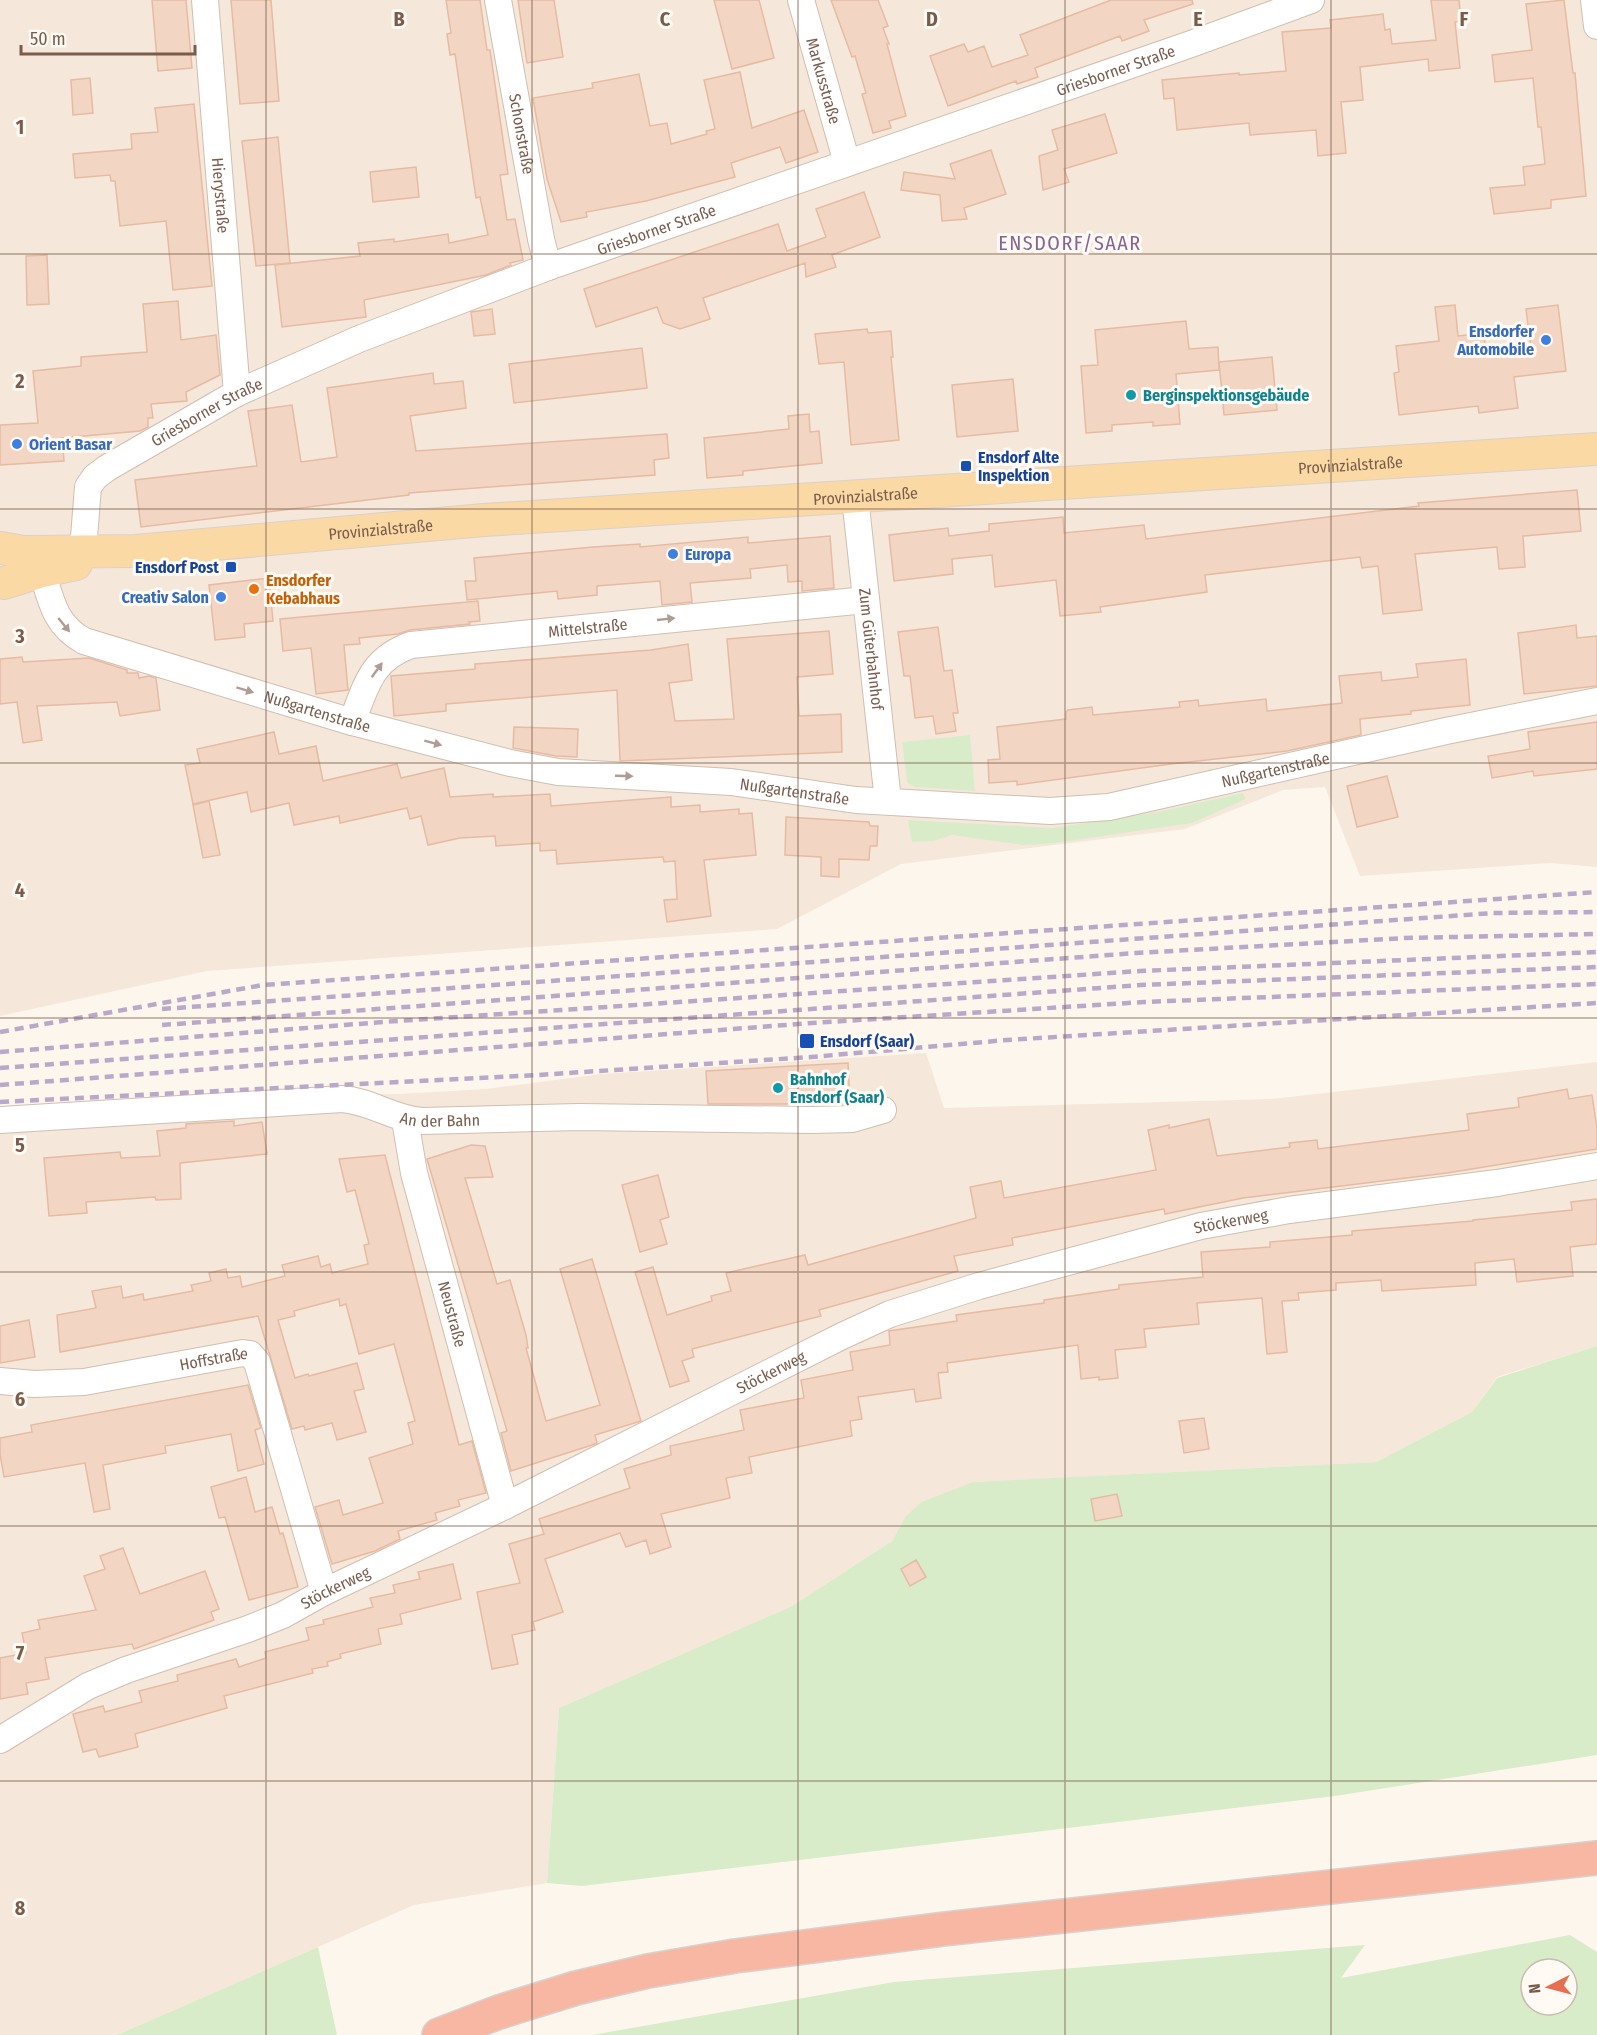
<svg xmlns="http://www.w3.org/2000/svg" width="1597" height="2035" viewBox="0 0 1597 2035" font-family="'Fira Sans Condensed',sans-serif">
<rect width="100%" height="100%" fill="#fdf6ec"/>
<!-- residential -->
<path fill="#f5e8da" d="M0,0H1597V867L1551,863L1360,876L1325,787L1283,790L1185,829L901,864L777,929L207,971L0,1016Z
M926,1053L944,1108L1272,1099L1597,1062V1346L1497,1377L1472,1412L1376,1462L974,1482L921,1502L905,1517L892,1541L792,1606L559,1708L547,1883L414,1905L117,2035H0V1112L290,1095L399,1094L486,1089L601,1074Z"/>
<!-- green -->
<path fill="#d8ecc9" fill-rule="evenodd" d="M970,735L975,791L914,787L907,782L902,742Z
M1243,793L1246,799L1192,823L1055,843L1023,845L952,835L933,841L912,842L908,820L1053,828L1158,812Z
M1597,1346V1755L1335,1796L582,1886L547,1883L559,1708L792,1606L892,1541L905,1517L921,1502L973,1482L1376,1462L1472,1412L1497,1378Z
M1570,1935L1597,1952V2035H592L894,1982L1365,1945L1341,1978ZM1531,1969H1567V2005H1531Z
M318,1947L337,2035H117Z"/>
<!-- building -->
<path fill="#f3d5c3" stroke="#e6bba3" stroke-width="1.5" d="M152,0H186L192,68L158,71Z
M231,0H271L279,101L240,104Z
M446,0H480L487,50H490L508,174L500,175L507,220L515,219L523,260L510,263L511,265L486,275L364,300L366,317L282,327L275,265L360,256L358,243L394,239V242L448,234L449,243L488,235L480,197L476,198L455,54L450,55L447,34L451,33Z
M518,0H554L563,57L527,63Z
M714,0H759L774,58L732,69Z
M831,0H878L888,26L883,28L889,44H887L906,116L889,121L891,128L873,133L862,94L866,93L855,56L852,57Z
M1111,0H1192L1193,4L1144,20L1149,31L1122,41L1120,36L1035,68L1038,77L1017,84L1016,81L948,106L930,56L964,44L968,52L984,46L992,67L1028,55L1020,35Z
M1431,0H1459L1461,21L1455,22L1460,68L1429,71L1428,59L1360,67L1363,100L1341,102L1346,153L1318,156L1316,130L1250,135L1249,123L1177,130L1174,98L1164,99L1162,80L1239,73V75L1286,71L1282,32L1331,28L1330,20L1383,14L1385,30L1390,29L1392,44L1436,40Z
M1564,0L1573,73H1575L1586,196L1551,200V208L1494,214L1490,188L1525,185L1523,167L1545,164L1541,127H1538L1533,78L1495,82L1492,55L1532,50L1526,4Z
M740,72L752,128L804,110L818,152L786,163L780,147L731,163L735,177L646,201L586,212L587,217L561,222L547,179L533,98L593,88L592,83L639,74L650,126L667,123L671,144L707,134L706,131L715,129L704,80Z
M90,78L93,113L73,115L71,80Z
M194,104L212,286L173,290L166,221L120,226L115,181H111L110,175L75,178L73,154L132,149L131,134L158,132L155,108Z
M1105,114L1117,153L1064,169L1069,182L1043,190L1039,156L1058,150L1052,130Z
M278,137L290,263L256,266L242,141Z
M991,150L1006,194L964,208L967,219L942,221L940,195L901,190L904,172L955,179L950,164Z
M416,167L419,197L373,202L370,172Z
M864,192L880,237L832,255L836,267L806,277L805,263L703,298L710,319L680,329L663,323L657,307L596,327L584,289L778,224L787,251L826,237L816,209Z
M47,255L49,304L27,305L26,256Z
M178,301L181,340L216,335L220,375L186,392L187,401L151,404L153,418H148V427L140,431L62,438L64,461L0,465V425L38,423L33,371L81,366V357L147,352L143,304Z
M1455,305L1458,336L1484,333L1486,354L1531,349L1526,309L1558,305L1566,371L1514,377L1518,408L1479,413L1478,406L1399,415L1394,373L1399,372L1396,346L1439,341L1435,307Z
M492,309L495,334L474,336L471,312Z
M1186,321L1189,349L1218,347L1219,370L1176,374L1180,424L1153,426V422L1112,425V431L1086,433L1081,366L1098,365L1095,330Z
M867,329L868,333L891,331L893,357H891L899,440L851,445L844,362L819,364L815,334Z
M642,348L647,388L514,403L509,364Z
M1272,357L1277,410L1224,415L1219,362Z
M433,373L434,384L463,381L466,408L410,416L416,451L667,434L669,458L654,460L655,475L409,493V495L141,527L135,480L257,466L248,411L292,405L301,462L337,457L327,388Z
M1013,379L1018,431L957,437L952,385Z
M809,414L810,432L819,431L822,463L743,471V475L707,478L704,438L789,429L788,416Z
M1577,490L1581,531L1523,536L1525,567L1499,569L1497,547L1415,554L1422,610L1383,614L1378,566L1362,568L1360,557L1205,575L1207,592L1100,607L1101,612L1060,616L1056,580L995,587L992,555L952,559L953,574L894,581L889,535L948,528L949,536L989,531V524L1063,517L1064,533L1144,525L1146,539L1419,506L1418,503Z
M830,536L834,588L802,591V581L788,582L787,565L750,569L751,578L690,583L692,602L662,605L660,581L597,586V595L558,599L557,591L467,600L465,581H476L474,558L593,547L640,544V547L748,537V543Z
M269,578L273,621L244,624L245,637L215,640L209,585Z
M478,601L480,621L469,622L470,624L410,630L398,634L359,638L360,644L344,645L348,690L316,694L311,648L283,651L280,619Z
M1576,625L1577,638L1597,636V686L1524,694L1518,633Z
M938,627L944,671L952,670L958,713H953L956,731L936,734L933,716L915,718L910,676H904L898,632Z
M829,631L833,674L797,677L799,716L841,714L842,752L620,761L617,690L446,704V711L394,716L391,676L475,669V664L651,650L688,644L692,680L669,683L675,721L734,719L727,639Z
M22,657L23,662L89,658L127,670V673H138L139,678L149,676L156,678L160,710L120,716L117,702L37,706L42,740L23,743L17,702L0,704V659Z
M1466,659L1470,705L1411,711V714L1360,719L1361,735L1287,751L1171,764L1017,785V781L989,783L988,760L1000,759L997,727L1066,719V712L1068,710L1092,707L1093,715L1180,707L1179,702L1198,700L1199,706L1266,699L1267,711L1342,703L1339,676L1381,672L1382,681L1418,677L1416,664Z
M1597,722V769L1534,776L1533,771L1492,778L1488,756L1530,749L1528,732Z
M514,727L578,729L577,757L556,756L513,748Z
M274,732L279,754L316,746L323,781L397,764L401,778L444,768L450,797L493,794V797L550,794L551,806L671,797V807L700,805V812L739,809V814L752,813L756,855L704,860L711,916L667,922L664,900L677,899L675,861L664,862L663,857L557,864L556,850L540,851V843L496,846L495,836L460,838L428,845L421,816L410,819L407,808L340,823L339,816L294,825L289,803L251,812L247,792L193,804L185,765L200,763L197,749Z
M1387,776L1398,817L1357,827L1347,786Z
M209,801L220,855L203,858L193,805Z
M786,817L869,822L870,826H878L877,846H870L869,860L839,859V877L821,876V857L785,855Z
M848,1063L850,1104H708L706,1071Z
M1567,1089L1569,1099L1592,1095L1597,1128V1149L1447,1173L1243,1198L1165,1214L1164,1209L1012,1238L1013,1245L954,1256L958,1271L819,1310L821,1316L692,1349L694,1357L682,1361L689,1381L670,1387L635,1272L653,1267L667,1315L712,1301L711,1296L731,1291L726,1273L805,1255L808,1265L976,1218L970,1187L1001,1181L1004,1198L1156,1170L1148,1130L1169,1125V1128L1209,1119L1217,1156L1290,1147L1289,1143L1317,1140L1318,1149L1469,1130L1467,1114L1519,1107L1518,1098Z
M234,1121V1126L262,1122L267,1154L180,1163L181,1199L156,1200L155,1197L86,1202L87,1213L49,1216L44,1158L120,1152L121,1158L160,1156L157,1131L186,1128V1124Z
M471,1145L485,1146L493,1177L465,1178L497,1284L510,1280L526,1335L528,1348H526L546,1421L600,1405L560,1269L592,1259L641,1421L595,1435L597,1443L592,1445L511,1471L501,1433L507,1431L427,1159Z
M385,1155L459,1445L472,1441L486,1493L458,1500L460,1506L435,1513L437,1520L398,1531L400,1539L375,1551L332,1564L315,1507L339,1500L343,1515L383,1503L369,1458L413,1444L408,1423L415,1421L394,1344L359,1354L346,1304L340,1306L339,1299L294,1311L295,1316L278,1320L295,1378L308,1374L309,1376L357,1363L364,1389L354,1391L366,1432L337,1440L332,1423L305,1430L304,1426L292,1429L258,1316L60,1352L57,1315L96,1308L92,1291L121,1286L123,1298L143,1294L144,1300L193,1291L191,1285L211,1281L209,1273L226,1269L228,1278L240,1276L242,1287L285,1276L282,1265L318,1256L321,1267L330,1264L332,1273L368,1264L364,1245L369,1244L355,1190L347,1192L339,1159Z
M658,1175L669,1217L660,1220L667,1244L640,1252L622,1185Z
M1597,1199V1244L1570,1247L1573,1276L1517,1282L1514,1259L1475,1263L1476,1285L1382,1291L1381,1280L1336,1283V1290L1298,1293L1299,1300L1282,1301L1287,1352L1267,1354L1262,1298L1197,1303L1199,1324L1144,1329L1146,1347L1115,1350L1118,1378L1099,1380V1377L1081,1379L1078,1345L947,1363L948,1372L938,1373L941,1398L916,1402L914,1389L858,1397L862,1419L850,1421L852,1436L749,1457L752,1473L726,1478L730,1498L661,1514L671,1547L650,1554L646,1540L626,1547L620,1533L545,1559L563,1612L533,1622L535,1630L512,1635L518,1664L492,1669L477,1592L520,1583L509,1544L544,1534L539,1519L630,1488L624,1469L671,1455L670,1446L744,1430L740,1410L804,1398L801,1380L853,1370L850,1352L890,1345L889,1331L957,1321L956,1315L1044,1303V1300L1119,1289V1285L1203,1277L1201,1252L1270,1247V1242L1352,1235V1231L1473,1221V1220L1572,1210L1571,1202Z
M29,1320L35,1357L0,1363V1326Z
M248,1385L261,1428L255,1430L264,1464L238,1471L231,1434L165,1446L166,1453L103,1465L110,1509L94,1512L85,1463L4,1477L0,1454V1438L32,1432L31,1425Z
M1204,1418L1209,1449L1184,1453L1179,1421Z
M246,1477L255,1512L272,1507L280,1534L283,1533L298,1587L249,1600L225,1517L219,1518L211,1487Z
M1117,1494L1122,1516L1095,1521L1091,1499Z
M123,1548L140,1594L205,1571L219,1609L211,1612L214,1620L134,1649L132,1644L45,1658L49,1679L26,1683L28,1694L0,1699V1658L26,1653L22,1633L40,1629L38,1620L96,1610L84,1576L105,1569L100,1556Z
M916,1560L926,1577L910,1586L901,1569Z
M453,1564L461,1599L400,1614L402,1624L378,1629L381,1644L340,1654L341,1658L327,1662L328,1666L312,1669L313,1673L224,1696L227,1708L135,1734L138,1747L99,1757L96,1749L83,1752L73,1714L103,1706L105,1712L142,1702L139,1691L178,1681L177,1675L236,1659L239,1667L266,1658L265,1652L309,1640L306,1628L324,1624L323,1620L373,1607L370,1598L395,1593L393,1585L420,1579L418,1572Z"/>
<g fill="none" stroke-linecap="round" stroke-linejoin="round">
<!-- minor casing -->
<g stroke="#d1beb0" stroke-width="28">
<g id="minor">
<path id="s1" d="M205,0L237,393"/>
<path id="s2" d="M498,0L541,239L548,267"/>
<path id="s3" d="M801,0L847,163"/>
<path d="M1594,0L1597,26"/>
<path id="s4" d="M855,497L888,801"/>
<path id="s5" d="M78,551L84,537L88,487L95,477L107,468L237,393L359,339L548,267L1191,44L1311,0"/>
<path id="s6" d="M42,571C51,601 55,625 84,641L352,722L510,763L558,772L731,782L856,800L1050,811L1109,807L1446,731L1597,701"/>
<path id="s7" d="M352,722C366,686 371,659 411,645L866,600"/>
<path id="s8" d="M0,1120L342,1099C371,1101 393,1119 422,1121L579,1117L812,1120L852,1119L883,1110"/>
<path id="s9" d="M405,1120L414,1173L505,1506"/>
<path id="s10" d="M0,1381L34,1384L84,1382L243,1353L250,1354L257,1362L324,1592"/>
<path id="s11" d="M0,1740L88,1686L126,1670L248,1629L283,1615L324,1592L505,1506L842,1336L890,1314L979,1286L1201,1226L1289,1210L1497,1183L1597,1166"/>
</g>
</g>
<!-- major casing -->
<g stroke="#dad1cd" stroke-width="34">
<g id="major">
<path id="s12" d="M1,548L23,552L136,551L484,520L1597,449"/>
<path d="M4,583L42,571L76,564"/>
</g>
</g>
<!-- highway casing -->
<g stroke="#dad1cd" stroke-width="36">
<path id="highway" d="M439,2035L499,2012L576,1988L648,1971L735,1956L944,1929L1597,1858"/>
</g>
<!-- minor -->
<use href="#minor" stroke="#fff" stroke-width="26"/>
<!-- major -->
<use href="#major" stroke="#fbd9a5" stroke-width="32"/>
<!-- highway -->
<use href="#highway" stroke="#f7b7a3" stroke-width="33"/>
<!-- rail -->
<path stroke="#b9a8c9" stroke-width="4.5" stroke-dasharray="9 6" stroke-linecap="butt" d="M162,1009L1493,913L1597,912
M162,1025L1136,953L1405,938L1597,934
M0,1032L263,985L1597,892
M0,1052L383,1022L1140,971L1597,952
M0,1068L1141,985L1597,967
M0,1085L812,1023L1144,1002L1597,984
M0,1102L538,1075L811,1057L1007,1040L1597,1003"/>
</g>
<!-- one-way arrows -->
<defs><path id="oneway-solid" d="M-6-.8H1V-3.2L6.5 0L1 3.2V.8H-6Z" transform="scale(1.5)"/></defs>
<g fill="#af9d94">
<use href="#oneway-solid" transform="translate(666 619) rotate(-6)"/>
<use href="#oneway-solid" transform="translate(64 625) rotate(51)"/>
<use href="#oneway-solid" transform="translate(377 670) rotate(-54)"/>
<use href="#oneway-solid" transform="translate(245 690) rotate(17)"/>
<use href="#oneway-solid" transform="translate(433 743) rotate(15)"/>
<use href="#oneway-solid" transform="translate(624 776) rotate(2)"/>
</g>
<!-- grid -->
<path fill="none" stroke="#7a5c4d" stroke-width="1.5" stroke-opacity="0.55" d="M266,0V2035M532,0V2035M798,0V2035M1065,0V2035M1331,0V2035M0,254H1597M0,509H1597M0,763H1597M0,1018H1597M0,1272H1597M0,1526H1597M0,1781H1597"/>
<!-- markers -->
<g fill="#3f7fe0" stroke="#fffaf3" stroke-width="2">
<circle cx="1546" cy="340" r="6"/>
<circle cx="17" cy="444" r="6"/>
<circle cx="673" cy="554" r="6"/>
<circle cx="221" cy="597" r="6"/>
</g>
<g fill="#0f9aa8" stroke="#fffaf3" stroke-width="2">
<circle cx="1131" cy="395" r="6"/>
<circle cx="778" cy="1088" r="6"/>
</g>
<g fill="#1a4fb4" stroke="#fffaf3" stroke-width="2">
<rect x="960" y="460" width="12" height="12" rx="3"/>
<rect x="225" y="561" width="12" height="12" rx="3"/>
<rect x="799" y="1033" width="16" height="16" rx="3"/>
</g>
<circle fill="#e8710a" stroke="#fffaf3" stroke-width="2" cx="254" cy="589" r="6"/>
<g text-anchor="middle" stroke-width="6" stroke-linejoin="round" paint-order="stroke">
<!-- street labels -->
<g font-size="16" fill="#7a5c4d" stroke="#fffaf3">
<text dy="6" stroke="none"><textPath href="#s5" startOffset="1179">Griesborner Straße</textPath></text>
<text dy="6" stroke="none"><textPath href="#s3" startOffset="84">Markusstraße</textPath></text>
<text dy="6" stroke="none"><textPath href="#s2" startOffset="136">Schonstraße</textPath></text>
<text dy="6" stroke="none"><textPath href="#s1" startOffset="196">Hierystraße</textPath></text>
<text dy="6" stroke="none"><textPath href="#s5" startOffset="693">Griesborner Straße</textPath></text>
<text dy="6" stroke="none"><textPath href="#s5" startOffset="207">Griesborner Straße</textPath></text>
<text dy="6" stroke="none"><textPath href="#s12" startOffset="1353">Provinzialstraße</textPath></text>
<text dy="6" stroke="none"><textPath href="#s12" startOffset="867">Provinzialstraße</textPath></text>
<text dy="6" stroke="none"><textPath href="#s12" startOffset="381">Provinzialstraße</textPath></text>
<text dy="6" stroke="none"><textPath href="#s7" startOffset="279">Mittelstraße</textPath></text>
<text dy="6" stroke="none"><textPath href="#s4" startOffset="153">Zum Güterbahnhof</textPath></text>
<text dy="6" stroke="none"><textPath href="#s6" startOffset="328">Nußgartenstraße</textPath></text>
<text dy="6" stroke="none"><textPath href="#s6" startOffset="1300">Nußgartenstraße</textPath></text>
<text dy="6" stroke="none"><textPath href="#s6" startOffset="814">Nußgartenstraße</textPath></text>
<text dy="6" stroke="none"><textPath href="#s8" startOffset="444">An der Bahn</textPath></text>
<text dy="6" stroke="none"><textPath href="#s11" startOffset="1342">Stöckerweg</textPath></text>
<text dy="6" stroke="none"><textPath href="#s9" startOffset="200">Neustraße</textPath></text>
<text dy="6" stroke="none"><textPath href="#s10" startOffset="216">Hoffstraße</textPath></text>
<text dy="6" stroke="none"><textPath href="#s11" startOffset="856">Stöckerweg</textPath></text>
<text dy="6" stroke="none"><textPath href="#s11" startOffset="370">Stöckerweg</textPath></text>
</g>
<!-- shop labels -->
<g font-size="16" font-weight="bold" fill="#366cbe" stroke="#fffaf3" text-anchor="end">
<text x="1534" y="337">Ensdorfer<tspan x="1534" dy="18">Automobile</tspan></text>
<text x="29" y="450" text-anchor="start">Orient Basar</text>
<text x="685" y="560" text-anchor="start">Europa</text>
<text x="209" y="603">Creativ Salon</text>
</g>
<!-- culture labels -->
<g font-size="16" font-weight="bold" fill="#0d838f" stroke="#fffaf3" text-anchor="start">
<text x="1143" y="401">Berginspektionsgebäude</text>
<text x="790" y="1085">Bahnhof<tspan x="790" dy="18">Ensdorf (Saar)</tspan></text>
</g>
<!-- transit labels -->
<g font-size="16" font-weight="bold" fill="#164399" stroke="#fffaf3" text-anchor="start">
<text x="978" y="463">Ensdorf Alte<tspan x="978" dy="18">Inspektion</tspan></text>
<text x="219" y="573" text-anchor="end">Ensdorf Post</text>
<text x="820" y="1047">Ensdorf (Saar)</text>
</g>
<!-- food labels -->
<g font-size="16" font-weight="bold" fill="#c56008" stroke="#fffaf3" text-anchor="start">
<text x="266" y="586">Ensdorfer<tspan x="266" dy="18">Kebabhaus</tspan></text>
</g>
<!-- quarter labels -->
<g font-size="20" letter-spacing="1.5" fill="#846695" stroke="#fffaf3">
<text x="1070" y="250">ENSDORF/SAAR</text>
</g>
</g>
<g font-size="20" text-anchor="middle" font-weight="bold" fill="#7a5c4d" stroke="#fffaf3" stroke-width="6" stroke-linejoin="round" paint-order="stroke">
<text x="399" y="26">B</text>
<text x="665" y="26">C</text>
<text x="932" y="26">D</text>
<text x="1198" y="26">E</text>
<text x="1464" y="26">F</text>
<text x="20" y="134">1</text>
<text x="20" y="388">2</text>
<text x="20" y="643">3</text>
<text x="20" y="897">4</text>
<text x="20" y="1152">5</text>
<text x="20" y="1406">6</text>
<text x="20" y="1660">7</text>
<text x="20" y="1915">8</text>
</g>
<!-- north arrow -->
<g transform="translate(1549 1987) rotate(264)"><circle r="28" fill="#fffaf3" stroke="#cabbb1" stroke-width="1.5"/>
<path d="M0-4.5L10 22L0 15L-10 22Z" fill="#e76f51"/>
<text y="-9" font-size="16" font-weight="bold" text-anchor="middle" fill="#7a5c4d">N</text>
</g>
<!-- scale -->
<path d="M21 45v9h174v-9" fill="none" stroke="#7a5c4d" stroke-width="3"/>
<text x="30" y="45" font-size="18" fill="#7a5c4d" stroke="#fffaf3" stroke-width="4.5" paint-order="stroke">50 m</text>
</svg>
